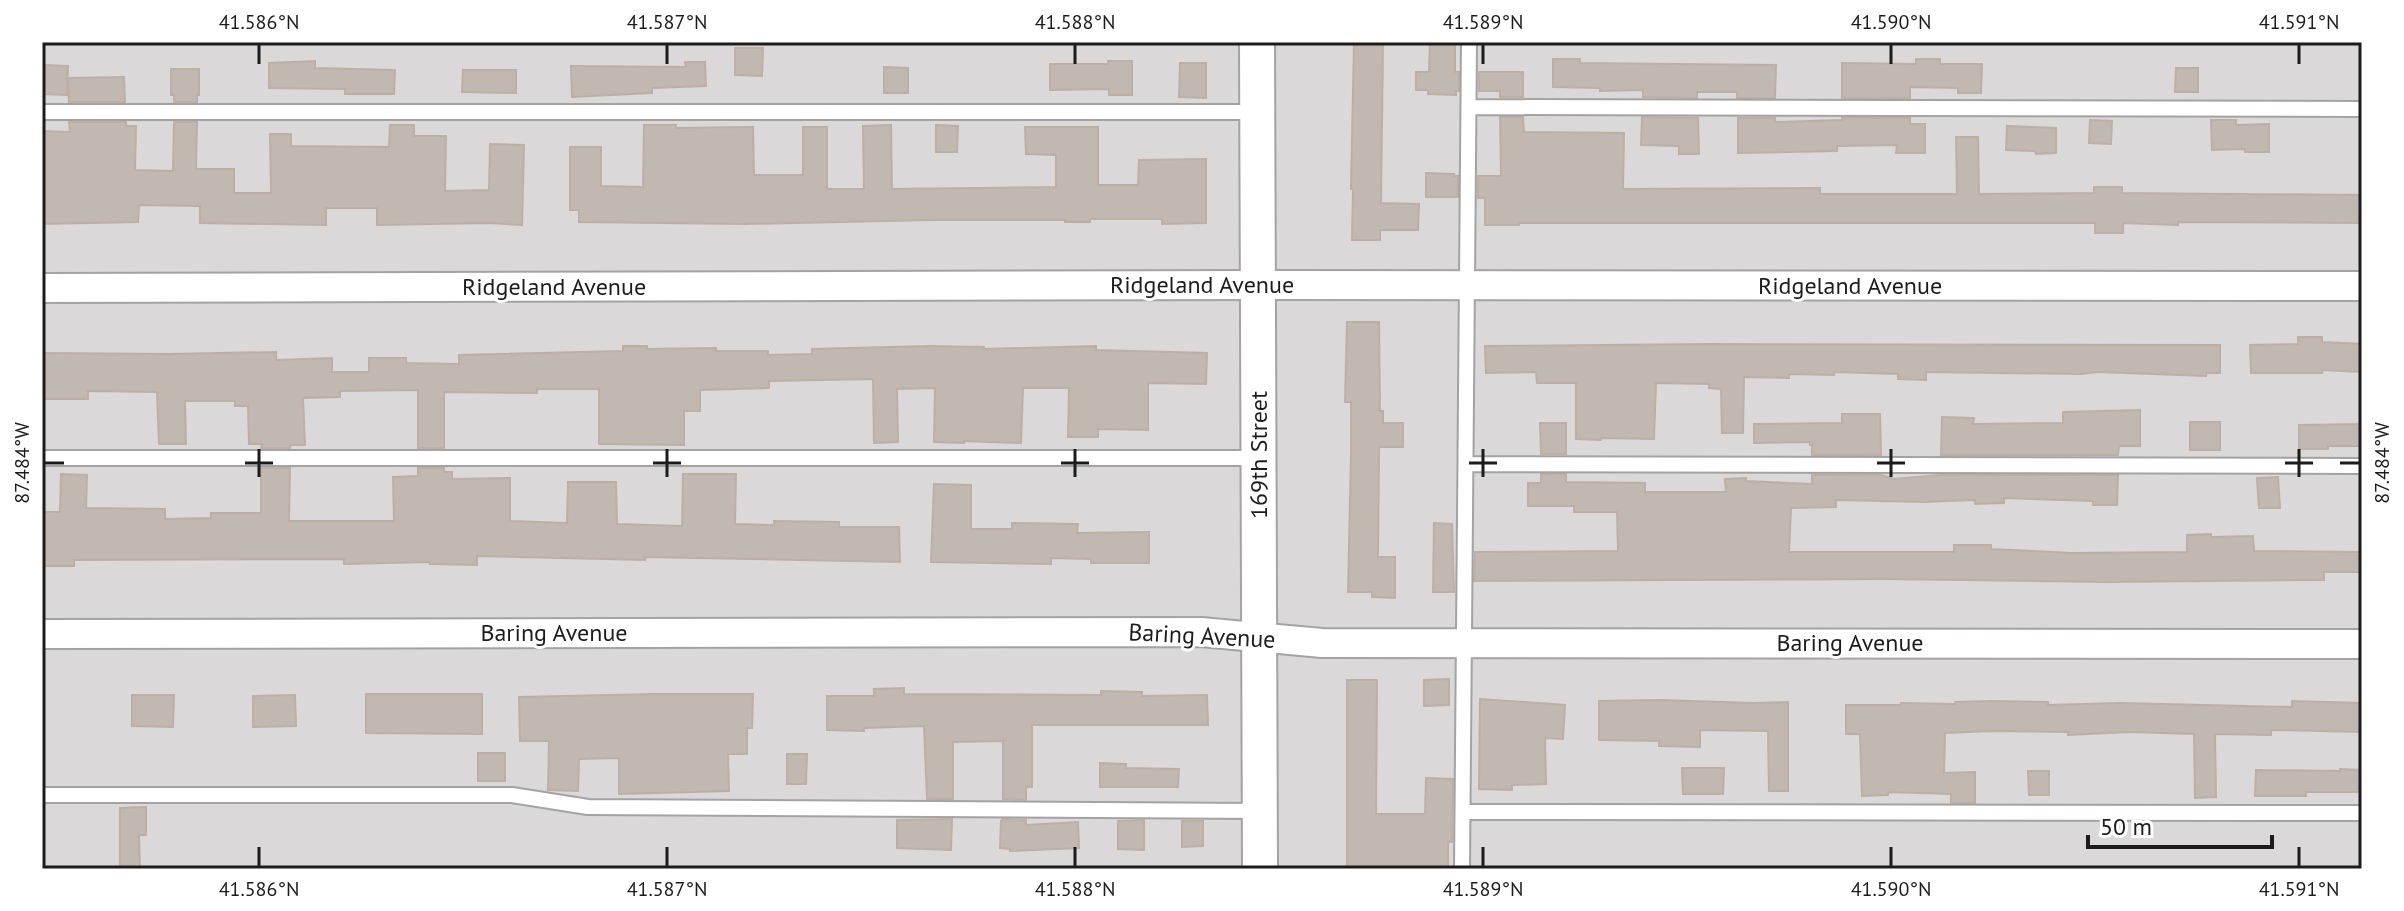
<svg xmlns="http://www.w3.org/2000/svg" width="2404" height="911" viewBox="0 0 2404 911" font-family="'PT Sans',sans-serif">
<rect width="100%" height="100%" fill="#ede9e1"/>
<!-- residential -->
<path fill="#dad8d9" d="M42,42H2362V869H42Z"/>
<!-- building -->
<path fill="#c1b8b1" stroke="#beafa4" stroke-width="2" d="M1354,42H1383L1381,203L1419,204L1418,230H1380V240H1352L1353,189H1351Z
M1430,42H1455V72H1459V91H1456V95L1428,94V90H1416V72H1429Z
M735,48H763L762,76L735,75Z
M1553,59H1580V63L1776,65L1775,98H1737V92H1697V98L1643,97V90L1600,91V88L1553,87Z
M1916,59H1940V64H1982L1981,93H1958V88L1910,87V98H1842V63L1916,64Z
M315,61V68L395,70L394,94H345V89L269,88V63Z
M1108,61H1132V95H1109V89L1050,90V64H1108Z
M685,62H705L706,86L652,88V93L572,97L571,66L686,67Z
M1180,63H1206V98L1179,97Z
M42,65L68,66L67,95L42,94Z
M884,67L908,68V93H884Z
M2176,68H2198V92H2175Z
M171,69H199V95H197V102H174V95H171Z
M463,70H516V93L462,92Z
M1479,72H1523V97H1500V91H1479Z
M124,77L125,102H69L68,78Z
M1500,117H1523L1524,132L1624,133L1623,189L1820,188V194H1957L1956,137H1978L1979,194L2094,193V187H2122V193L2362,195V223L2178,222V225L2123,223V233H2095V223H1519V225H1485V198H1478V176H1501Z
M1642,117L1698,118L1699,154H1679V146L1641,145Z
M1738,118H1775V122L1842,120V118H1910V124H1925V153H1896L1897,145L1837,146V151L1738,153Z
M2090,120L2112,121L2111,144L2089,143Z
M2211,120H2236V125L2269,124V152H2245V149L2212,150Z
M69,122H126V126H136L135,170L173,171L174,122H197L196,169H234V193H271L270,134H291V146L389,147L390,125H414V136H446L445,191L489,190L490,144L524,145L522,225L488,223L377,225V208H326V225L200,223V206L139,205L138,222L42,224V131L70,132Z
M644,125H676V128L753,127L754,175H803V127H827V189H864L863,126L891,125L892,189L1056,187V155L1026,154L1025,127H1098V185H1138L1139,160L1206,159V223L1162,224V219H1090V222H1065V220H931L745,224L579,222V210H570V147H601V186L643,187Z
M936,125L958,126L957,152H936Z
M2007,126L2056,128V153L2036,154L2035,151L2006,150Z
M1426,173L1454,174V176H1458V197H1426Z
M1347,322H1379L1380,411H1383V423H1403V447H1379L1378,557H1395V598L1372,597V592H1348L1351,454V402H1345Z
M2298,337H2322V342L2362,344V372L2322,370V373H2251L2250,345L2298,344Z
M1710,344L2220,345V373H2206V376L2097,372L2081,374L1926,372V380L1898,379V374L1834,372V375L1789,374V378L1744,377L1743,433H1722L1721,389L1709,388V384L1656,383L1654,439L1601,438V440L1576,439V383H1537L1536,372L1486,373L1485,346Z
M623,346H647V349L716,348V351H768V355L812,354V349L929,346L984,347V349L1096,346V350L1207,353L1206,384L1148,383V430L1098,429V437H1068L1069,388H1023L1021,443L964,441V443L934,442L935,388L897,389L898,442L874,443L873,379L769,381V388L700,390V411H684V445L599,444V389H537V393L444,392V448H418V390L340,391V397L303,398L305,445H290V448H261L262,444H249L248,406H235V401H185L186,444H159L157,392L88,391V399H43L42,353L169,354L276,352V360L332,358V372H369V358H406V363L459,364V355L623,351Z
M2140,410V446H2119L2118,455H1941L1942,417L1974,418L1973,424L2063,423V412Z
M1842,414H1880L1881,455H1812V445H1810V442L1754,443V424L1842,423Z
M2190,422H2220V450H2190Z
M1540,423H1566V454H1541Z
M2362,424V446H2328V449H2299V425Z
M261,468H290L289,521H394L393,477L418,476V468H444V472H452V479L510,478V521L567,523L568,482H616L617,524L682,526L683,474H736L735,524L774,525V521L839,522V527H899L900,562L645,557V560L477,556V565L430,564V562L344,564V559L74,560V566H44V512H60L61,474L87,475L86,508L165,509V519L211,518V513H261Z
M1541,474H1566V482L1645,483V492H1726L1725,479L1746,478V481L1812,484V475H1881L1894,479L1940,475H2118L2117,505H2093V501L2004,498V503L1975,504V500L1923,502L1836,500V507L1791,508L1789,552H1954V545H1991V549L2072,553L2187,552V535L2211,534V537L2253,536L2254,551L2362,552V572H2324V580L2107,582L1885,579L1474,581L1475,552L1618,551L1617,512H1574V506H1528V483H1541Z
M2278,477L2280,508H2259L2257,478Z
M934,484L971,485V529H1012V523L1078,524L1077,533L1149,532V563H1091V559L1051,558V564L931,562Z
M1434,523L1452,524L1454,592H1433Z
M1449,679V705L1424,706V680Z
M1347,680H1377L1376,814H1425L1426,778L1453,779L1452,842H1448V869H1347Z
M904,688V694L1101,695V691L1142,692V696L1207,695L1208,725H1032V787H1026V800L1003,799V741L953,742V799H927L924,726L864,728V731L827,730V696H874V689Z
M366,694H482V734L366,733Z
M656,694H753L752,728H747V754H728L729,791L619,794V758L579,759L578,791L548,790L549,741H520L519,697Z
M132,695H174L173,727L132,726Z
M295,695L296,726L253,727V696Z
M1480,699L1565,705L1563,739L1545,738L1546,784L1512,785V790L1479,789Z
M1661,700L1753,703L1788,702V791H1769L1768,731L1700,730V747L1659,746V741L1599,740V701Z
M1992,701L2048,702V705L2120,703L2292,707V701L2362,703V732L2271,730V735L2215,734L2216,797L2195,798L2194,734L2130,732L2068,735V732L1993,731L1945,733L1944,773L1975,772V803H1951V794L1888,792V795L1862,796L1860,734H1846V705H1901V703L1955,704V702Z
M478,753H505V781H478Z
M787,754H807L806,784H787Z
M1100,763L1126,764V768L1179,769L1178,787H1100Z
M1682,768H1724L1723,794H1683Z
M2340,769L2362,770V792H2306V796H2255L2256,770L2340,771Z
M2028,771H2049V795H2029Z
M146,807V835H139L140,869H120V808Z
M952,819L951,850L897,848V820Z
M1003,819L1026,820V825L1078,822L1079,848L1010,851V849L1000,848L1001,821Z
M1144,820V850L1118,849V821Z
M1182,821H1203V846L1182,847Z"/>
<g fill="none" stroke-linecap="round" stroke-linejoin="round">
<!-- service casing -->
<g stroke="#a3a3a3" stroke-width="18">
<path id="service" d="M1469,107L2362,109
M42,112H1257
M42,458H1258
M1466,464L2362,466
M42,795H512L588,807L1260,811
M1463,812L2362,813
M1462,869L1469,42"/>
</g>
<!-- minor casing -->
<g stroke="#a3a3a3" stroke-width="32">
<path id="minor" d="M42,288L1258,285L2362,286
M42,634L1201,632L1322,643L2362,644"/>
</g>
<!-- tertiary casing -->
<g stroke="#a3a3a3" stroke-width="38">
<path id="tertiary" d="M1257,42L1260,869"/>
</g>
<!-- service -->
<use href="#service" stroke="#fff" stroke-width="14"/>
<!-- minor -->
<use href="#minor" stroke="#fff" stroke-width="28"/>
<!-- tertiary -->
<use href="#tertiary" stroke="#fff" stroke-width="34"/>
</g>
<!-- ticks -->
<path fill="none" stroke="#1c1c1c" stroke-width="3" d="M259,44V64M667,44V64M1075,44V64M1483,44V64M1891,44V64M2299,44V64M259,449V477M667,449V477M1075,449V477M1483,449V477M1891,449V477M2299,449V477M44,463H64M245,463H273M653,463H681M1061,463H1089M1469,463H1497M1877,463H1905M2285,463H2313M2340,463H2360M259,847V867M667,847V867M1075,847V867M1483,847V867M1891,847V867M2299,847V867"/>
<g text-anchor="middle" stroke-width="6" stroke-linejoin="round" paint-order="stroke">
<!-- street labels -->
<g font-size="24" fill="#1c1c1c" stroke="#fff">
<text x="1202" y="293">Ridgeland Avenue</text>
<text x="1850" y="294">Ridgeland Avenue</text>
<text x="554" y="295">Ridgeland Avenue</text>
<text transform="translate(1259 455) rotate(-90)" y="8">169th Street</text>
<text x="554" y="641">Baring Avenue</text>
<text transform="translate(1202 636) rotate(3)" y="8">Baring Avenue</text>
<text x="1850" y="651">Baring Avenue</text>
</g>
</g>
<!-- border -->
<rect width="2404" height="911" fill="none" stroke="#ffffff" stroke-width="88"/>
<!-- scale -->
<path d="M2088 835v12h184v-12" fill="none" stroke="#1c1c1c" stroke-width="4"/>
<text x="2100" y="835" font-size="24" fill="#1c1c1c" stroke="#ffffff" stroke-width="6" paint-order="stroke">50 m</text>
<rect x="44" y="44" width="2316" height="823" fill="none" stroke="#1c1c1c" stroke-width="3"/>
<g font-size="20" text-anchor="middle" fill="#1c1c1c">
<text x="259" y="29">41.586°N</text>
<text x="667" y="29">41.587°N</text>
<text x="1075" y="29">41.588°N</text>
<text x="1483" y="29">41.589°N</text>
<text x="1891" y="29">41.590°N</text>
<text x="2299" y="29">41.591°N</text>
<text transform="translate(2382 463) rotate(-90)" y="7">87.484°W</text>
<text transform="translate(22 463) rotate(-90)" y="7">87.484°W</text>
<text x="259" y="896">41.586°N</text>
<text x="667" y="896">41.587°N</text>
<text x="1075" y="896">41.588°N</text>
<text x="1483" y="896">41.589°N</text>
<text x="1891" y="896">41.590°N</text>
<text x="2299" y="896">41.591°N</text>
</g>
</svg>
